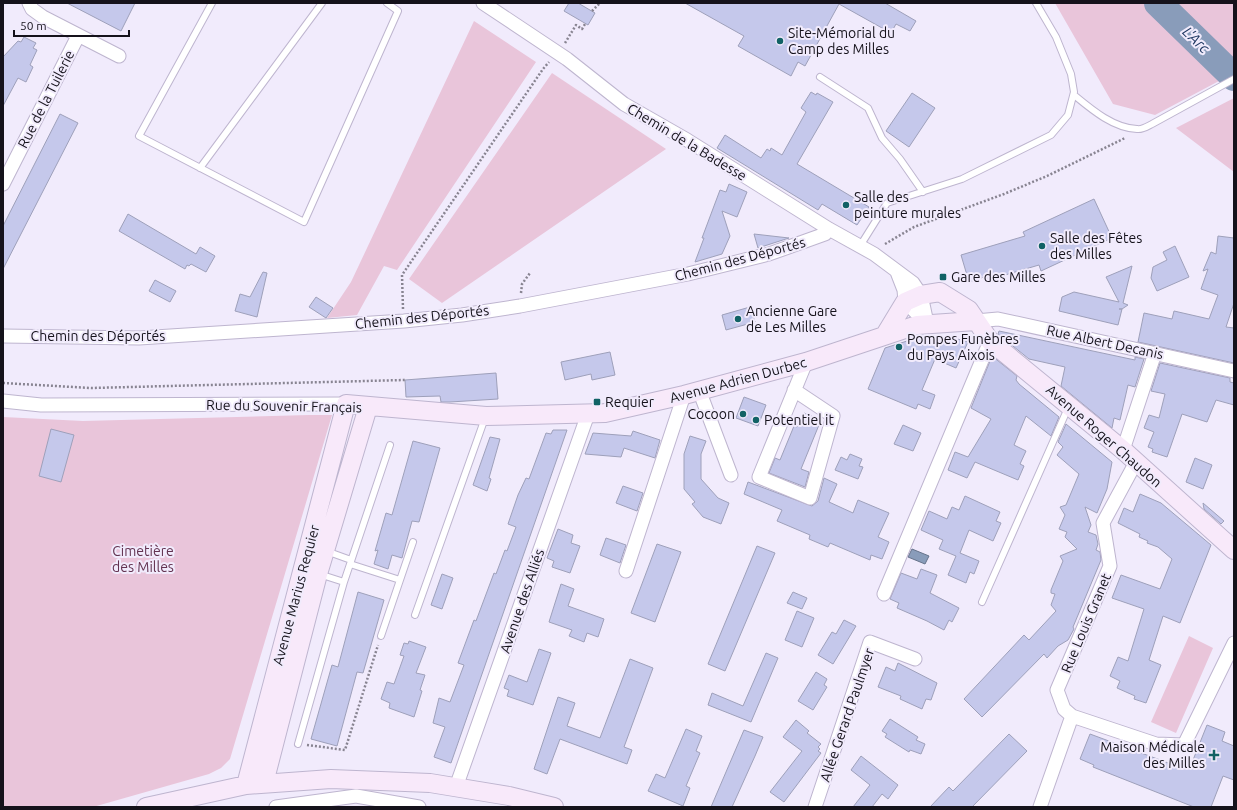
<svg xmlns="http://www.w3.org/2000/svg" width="1237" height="810" viewBox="0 0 1237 810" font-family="Ubuntu,sans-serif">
<rect width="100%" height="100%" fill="#f1ebfc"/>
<!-- green -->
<path fill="#e9c5da" d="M1055,3H1234V73L1155,115L1113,104Z
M474,21L536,62L397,270L384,266L357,315L327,318L351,282Z
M552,73L666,149L442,303L409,279Z
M1234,98V172L1176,128Z
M309,415H332L230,759L221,768L209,774L93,807H3V417L83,421Z
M1189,636L1213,648L1176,733L1151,722Z"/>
<!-- water -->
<path fill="#899cba" stroke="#66738a" d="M912,549L929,556L925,564L908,557Z"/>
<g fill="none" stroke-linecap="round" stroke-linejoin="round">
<!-- river -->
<path stroke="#899cba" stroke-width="28" d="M1158,3L1234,77"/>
</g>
<!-- building -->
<path fill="#c5c8eb" stroke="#9ea0ba" d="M67,3H135L121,31Z
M569,3H578L595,13L588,25L564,11Z
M685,3H885L916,21L910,31L896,24L891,33L839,4L805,66L798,62L791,76L738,46L744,36Z
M24,37L36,43L33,48L37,50L30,65L33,67L26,82L18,78L3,106V57L18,41L21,42Z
M811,92L816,95L817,93L833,102L797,164L869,207L857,225L822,204L818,210L717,148L725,135L761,158L767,149L770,151L771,148L782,155L806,112L801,108Z
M912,93L935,108L909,147L886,131Z
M60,114L78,123L3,269V226Z
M729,184L747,192L737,217L722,211L730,236L722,254L695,262L704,238H702L720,190L726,192Z
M1094,199L1112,238L1041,271L1039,265L988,280L987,276L969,282L961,255L1025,236L1023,232Z
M128,214L196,254L200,247L215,256L206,272L191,264L189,266L187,265L185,269L119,231Z
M754,234L789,238L758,248Z
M1218,236L1234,238V303L1226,327L1234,328V363L1138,342L1144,313L1172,319L1174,311L1209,319L1218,295L1201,289L1208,269L1203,271L1211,252L1216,254Z
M1175,246L1189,277L1157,291L1151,278L1153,267L1167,260L1163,252Z
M1132,266L1123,303L1128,305L1122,309H1119H1122L1118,325L1059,311L1062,297L1074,292L1119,302L1106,277Z
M263,272L267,273L257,317L235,311L240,294L250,297Z
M155,280L176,291L170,302L149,291Z
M316,297L333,308L326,318L309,307Z
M750,307L755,322L726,330L722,315Z
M999,331L1135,360V357L1144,359L1135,387L1128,385L1120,420L1114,418L1112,428L1061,386L1065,367L1029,359L998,334Z
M926,335L951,344L954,338L968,342L956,368L935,359L922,390L935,395L930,409L918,404L916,409L868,389L885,348Z
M610,352L615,375L592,380L591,374L565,380L561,362Z
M992,356L1017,376L1016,380L1019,384L1059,417L1051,436L1026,416L1014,445L1026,451L1020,464L1024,466L1018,480L975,462L967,478L948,470L955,452L968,457L991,419L971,408Z
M1160,363L1230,378V382L1234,383V405L1216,400L1207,422L1182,414L1167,457L1152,452L1153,449L1148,447L1154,432L1144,428L1149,415L1159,418L1165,394L1151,391Z
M496,373L498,399L450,402H441L440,396L406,397L405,380Z
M744,397L766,405L758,426L736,418Z
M804,413L821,420L801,469L809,472L805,487L769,473L775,458L780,460L794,426L797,427Z
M1066,424L1112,462L1107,489L1097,513L1085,507L1091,525L1088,532L1096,535L1098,544L1096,550L1100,552L1101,560L1073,627L1074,629L1068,640L1058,646L1047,658L1044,654L982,717L964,699L1024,635L1029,640L1056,611L1051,605L1055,594L1051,593V590L1063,561L1060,556L1077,549L1065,537L1067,532L1059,529L1065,515L1060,507L1066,505L1079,474L1057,455L1063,447L1058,442Z
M903,425L921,433L913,451L894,444Z
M51,429L74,435L61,482L39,476Z
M553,430H567L451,763L434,757L445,727L433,723L439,698L450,702L464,665L458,663L474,620L476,621L494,573L496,574L505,550L507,551L516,527L508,524L518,495L526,478L529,479L546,433L551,434Z
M633,431L660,440L655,458L624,448L621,457L585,454L593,433L631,436Z
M690,436L706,441L701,454V479L718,498L729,503L721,524L703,517L692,504L695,502L684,489V454Z
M490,437L500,439L489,478L491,479L487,491L473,485Z
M413,441L440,448L419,522L412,521L402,558L392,555L388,569L374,564L378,550L375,551L386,513L392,515Z
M850,454L862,459L859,466L863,467L858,479L835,470L841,457L847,460Z
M1195,458L1212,465L1203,489L1186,482Z
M824,478L837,484L829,502L853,513L858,500L889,513L878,537L889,542L882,559L871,555L870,560L830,543L828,547L809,539L810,535L777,521L782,510L744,494L748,482L812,506L818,501Z
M623,486L643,493L637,511L616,503Z
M1140,494L1161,503L1211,545L1180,623L1163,616L1149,660L1161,665L1146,703L1134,699L1135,696L1117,688L1120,681L1110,676L1118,657L1128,661L1144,609L1112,598L1121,575L1160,589L1172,559L1158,547L1147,543L1148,541L1139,537L1140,534L1118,523L1124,508L1133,512Z
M965,496L1000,512L996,521L1001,523L993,541L969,530L960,553L979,561L974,574L970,572L966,583L948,575L956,556L939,549L943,540L921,530L929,511L947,519L952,507L959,510Z
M1203,503L1224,521L1221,524L1204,509Z
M558,529L573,535L571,543L580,546L570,573L552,567L554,561L547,558Z
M606,538L626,545L620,563L600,555Z
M657,544L681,552L655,622L631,613Z
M757,546L775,553L725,671L708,664Z
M921,569L937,575L930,593L959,608L952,622L949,620L944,630L927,621L897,608L899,603L890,599L901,573L917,579Z
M442,574L453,578L442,609L431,605Z
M561,584L574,589L568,606L604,619L598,637L587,633L584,642L569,636L572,630L549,622Z
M358,592L384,600L363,673L357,672L337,746L311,739L332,665L338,667Z
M793,592L807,598L802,609L787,603Z
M797,611L814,618L802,647L785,640Z
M844,620L856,626L833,664L818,655L832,632L836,634Z
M409,641L426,647L416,673L425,675L420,690L422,691L414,717L389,708L390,703L381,699L387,682L394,684L404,656L400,655L404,643L408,644Z
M539,649L551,653L533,705L507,696L509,690L504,688L509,675L527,682Z
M766,653L778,658L751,722L708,705L712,693L743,706Z
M630,659L653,668L624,747L632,750L627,764L560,739L547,774L534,769L558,697L575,703L567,726L600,738Z
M898,663L937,683L931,700L926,699L922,709L900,699L901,696L878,687L886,667L895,671Z
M816,672L827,679L824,685L827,687L813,710L798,701Z
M890,719L918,737L916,740L925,744L921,754L910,750L909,752L885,737L887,734L882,731Z
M796,720L809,731L807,733L821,744L818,747L820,749L818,751L821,753L784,802L770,792L802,751L783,737Z
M1207,725L1225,732L1222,741L1234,746V780L1223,776L1211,807H1194L1093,767L1094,765L1080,759L1090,734L1171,764L1173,761L1181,764L1182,761L1191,765Z
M686,729L702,736L696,751L700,753L686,786L690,788L683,806L648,791L656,774L665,778Z
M744,730L763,737L755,756L732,807H711Z
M1009,734L1027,751L972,807H930L949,787L953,791Z
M861,756L898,785L888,799L882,794L872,807H853L870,785L851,770Z"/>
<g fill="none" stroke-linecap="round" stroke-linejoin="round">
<!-- lane casing -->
<g stroke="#beb5cf" stroke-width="8">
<path id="lane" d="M212,3L139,136L304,222L398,11L387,3
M820,77L868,108L882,138L900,159L923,192
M1074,95C1091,109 1113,128 1137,129C1142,130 1148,126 1152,124L1234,79
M200,168L322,3
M860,246L887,203L962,179L1051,135L1068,115L1074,92L1071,74L1056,37L1036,3
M326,551L351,560
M350,564L400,580L381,636
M400,580L413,542
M344,582L390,445
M982,602L1068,408
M415,615L485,418
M298,744L344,582L319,574"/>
</g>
<!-- street casing -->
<g stroke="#beb5cf" stroke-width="15">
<path id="street" d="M29,3L32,9L43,17L119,56
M483,3L567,59L624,104L687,140L829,229L874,254L913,283L921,295L927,323
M3,184L78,36
M897,272L904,290L905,302L927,323
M976,321L998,319L1234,371
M3,336L139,338L404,321L462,315L520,306L688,274L769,254L825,234L829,229
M699,390L731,475
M794,390L833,416L810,498L759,477L806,362
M3,401L41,405L346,404
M1123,450L1155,353
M1136,462L1103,523L1110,566L1057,690L1064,709L1072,716L1156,744L1184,745L1234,643
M626,571L684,395
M884,594L990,341
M456,787L588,414
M276,807L356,796L419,807
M815,807L870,642L915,659
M1040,807L1072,716"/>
</g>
<!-- secondary casing -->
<g stroke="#beb5cf" stroke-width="20">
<path id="secondary" d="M885,335L905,302L921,295L940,292L969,310L990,341L1123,450L1234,550
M264,783L318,574L368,407
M246,785L346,404L486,416L605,413L684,395L806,362L917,325L976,321
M146,807L246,785L331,779L430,783L509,796L554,807"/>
</g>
<!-- path -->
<path stroke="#888491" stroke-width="2.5" stroke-dasharray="2 2" stroke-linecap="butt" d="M592,11L600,3
M565,43L576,25L582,29L585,24
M885,244L914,227L1004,194L1047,176L1125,138
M521,293L522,284L530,273
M403,309L402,275L543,69L549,62
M3,383L91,388L405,380
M307,745L345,750L378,645"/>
<!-- lane -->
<use href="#lane" stroke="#fff" stroke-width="6"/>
<!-- street -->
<use href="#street" stroke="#fff" stroke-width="13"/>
<!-- secondary -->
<use href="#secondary" stroke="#f8e9fa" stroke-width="18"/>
</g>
<!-- markers -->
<g fill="#116265" stroke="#f1ebfc" stroke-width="1.5">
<circle cx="780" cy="41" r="4"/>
<circle cx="846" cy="205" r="4"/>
<circle cx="1042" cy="246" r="4"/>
<rect x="939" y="273" width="8" height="8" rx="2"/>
<circle cx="738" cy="319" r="4"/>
<circle cx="899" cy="347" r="4"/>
<rect x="593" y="398" width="8" height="8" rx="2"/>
<circle cx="743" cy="414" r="4"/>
<circle cx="756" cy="420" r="4"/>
<path d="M1212 749h4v4h4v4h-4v4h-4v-4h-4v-4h4z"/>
</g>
<g text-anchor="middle" stroke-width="4" stroke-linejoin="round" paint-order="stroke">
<!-- poi labels -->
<g font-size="14" fill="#15121b" stroke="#f1ebfc" text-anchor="start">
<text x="788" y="38">Site-Mémorial du<tspan x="788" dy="16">Camp des Milles</tspan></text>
<text x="854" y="202">Salle des<tspan x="854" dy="16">peinture murales</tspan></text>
<text x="1050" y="243">Salle des Fêtes<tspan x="1050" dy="16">des Milles</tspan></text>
<text x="951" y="282">Gare des Milles</text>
<text x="746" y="316">Ancienne Gare<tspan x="746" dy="16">de Les Milles</tspan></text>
<text x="907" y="344">Pompes Funèbres<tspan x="907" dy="16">du Pays Aixois</tspan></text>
<text x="605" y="407">Requier</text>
<text x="735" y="419" text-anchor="end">Cocoon</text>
<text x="764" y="425">Potentiel it</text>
<text x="1205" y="752" text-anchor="end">Maison Médicale<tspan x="1205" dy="16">des Milles</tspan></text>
</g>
<!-- street labels -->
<g font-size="14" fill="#15121b" stroke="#f1ebfc">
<text transform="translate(46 99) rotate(-63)" y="5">Rue de la Tuilerie</text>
<text transform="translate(687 142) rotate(31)" y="5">Chemin de la Badesse</text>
<text transform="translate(740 259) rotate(-15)" y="5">Chemin des Déportés</text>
<text transform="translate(422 317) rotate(-6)" y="5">Chemin des Déportés</text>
<text x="98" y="341">Chemin des Déportés</text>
<text transform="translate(1105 342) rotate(12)" y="5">Rue Albert Decanis</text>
<text transform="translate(738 380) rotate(-15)" y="5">Avenue Adrien Durbec</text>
<text transform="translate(284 406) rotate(1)" y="5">Rue du Souvenir Français</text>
<text transform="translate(1104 436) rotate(41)" y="5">Avenue Roger Chaudon</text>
<text transform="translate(296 595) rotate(-75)" y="5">Avenue Marius Requier</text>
<text transform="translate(522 601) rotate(-71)" y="5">Avenue des Alliés</text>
<text transform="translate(1086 623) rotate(-67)" y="5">Rue Louis Granet</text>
<text transform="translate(847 715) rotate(-71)" y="5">Allée Gerard Paulmyer</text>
</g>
<!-- park labels -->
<g font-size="14" fill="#633351" stroke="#f1ebfc">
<text x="143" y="556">Cimetière<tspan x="143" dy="16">des Milles</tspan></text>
</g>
<!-- water labels -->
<g font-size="15" font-style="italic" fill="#1f3761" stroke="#f1ebfc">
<text transform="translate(1196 40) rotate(44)" y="5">L'Arc</text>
</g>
</g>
<!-- border -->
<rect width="1237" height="810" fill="none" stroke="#15121b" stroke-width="8"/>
<!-- scale -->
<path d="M14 30v6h115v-6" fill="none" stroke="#15121b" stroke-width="2"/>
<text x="20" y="30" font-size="12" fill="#15121b" stroke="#f1ebfc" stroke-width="3" paint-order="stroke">50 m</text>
</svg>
